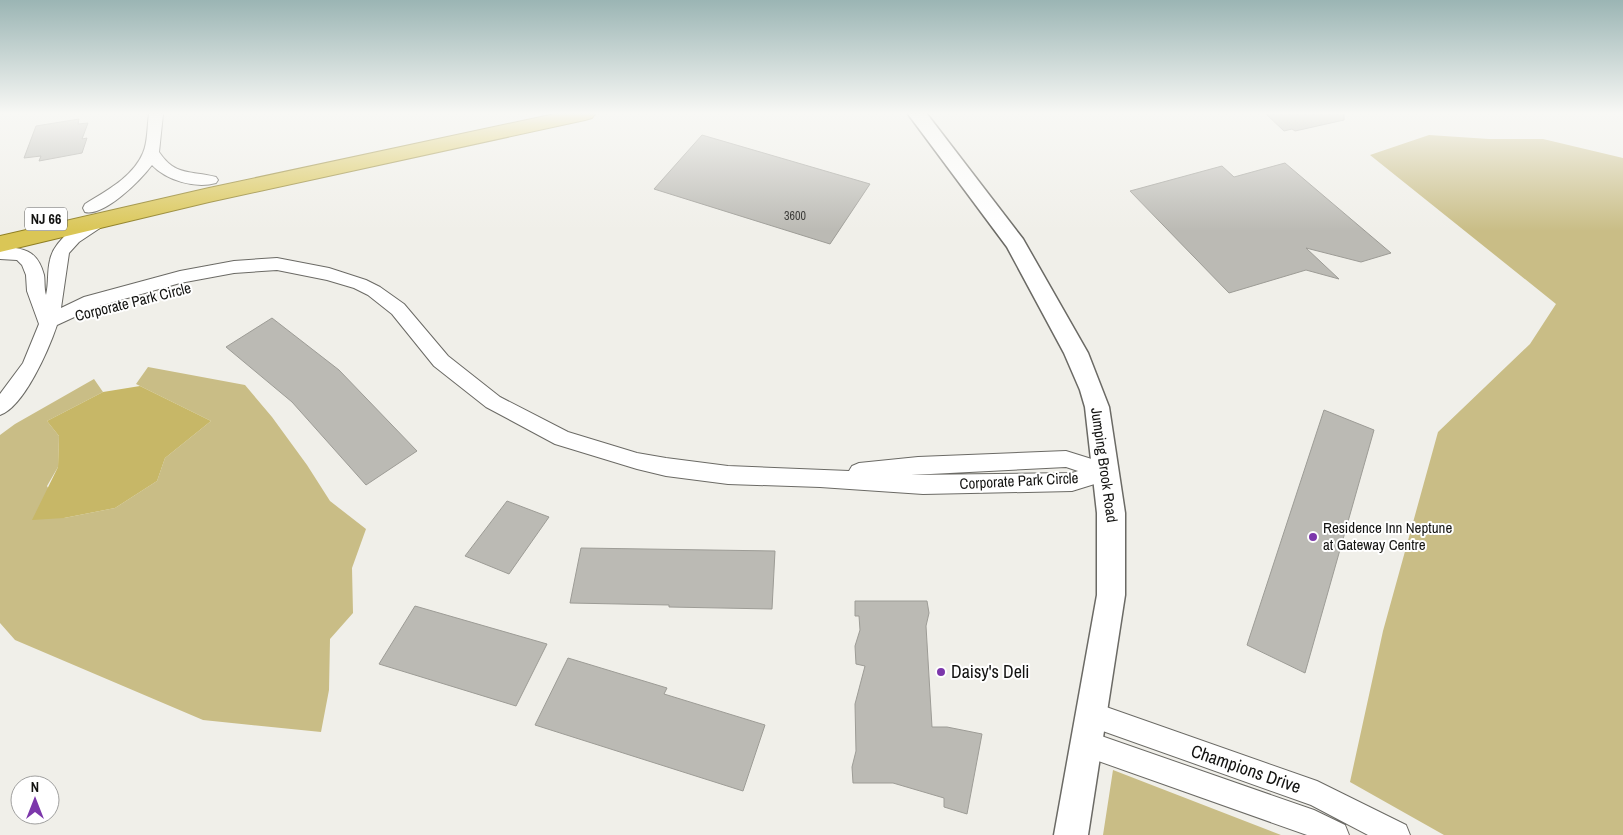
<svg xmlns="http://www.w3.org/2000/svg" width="1623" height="835" viewBox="0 0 1623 835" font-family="'Archivo Narrow',sans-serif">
<rect width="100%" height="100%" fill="#f0efe9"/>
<!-- green -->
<path fill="#c9bd86" d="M1429,135L1489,139H1543L1623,158V835H1444L1350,782L1383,631L1438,432L1530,344L1556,304L1370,155Z
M148,367L245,385L272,417L307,465L330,501L366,529L352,568L353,613L330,639L329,690L321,732L203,720L15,640L0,623V435L15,424L94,379L103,392L47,421L59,436L58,467L47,486L64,518L115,508L157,481L165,458L211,421L136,384Z
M1113,770L1281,835H1103Z"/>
<!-- water -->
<path fill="#c7b767" d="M140,386L211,421L165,458L157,481L115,508L64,518L32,520L58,467L59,436L47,421L103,392Z"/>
<!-- building -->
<path fill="#bbbab4" stroke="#9d9c96" d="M1266,114H1344V120L1295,131L1292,129L1284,131Z
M79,119L78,124L88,123L82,139L87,138L82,153L39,161L41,156L24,158L36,126Z
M702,135L870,184L830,244L654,189Z
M1285,163L1391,253L1361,262L1306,248L1339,279L1306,270L1229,293L1130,191L1222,166L1234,177Z
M272,318L339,370L417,451L366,485L292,402L226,347Z
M1324,410L1374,430L1305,673L1247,645Z
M507,501L549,517L509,574L465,556Z
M581,548L775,551L772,609L669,607V605L570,603Z
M855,601H927L929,613L926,626L932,727H947L982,734L967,814L944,807V798L893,783H853L852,767L856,751L855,704L865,666L856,664L855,646L860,630L859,616H855Z
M415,606L547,644L516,706L379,664Z
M568,658L667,688L664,694L765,725L743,791L535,725Z"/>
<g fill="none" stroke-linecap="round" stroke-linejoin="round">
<!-- minor casing -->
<g stroke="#6b6a65" stroke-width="2">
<path id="minor" d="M149,114H163L159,152C176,177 190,170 216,177L218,180L216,183C195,189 166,180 152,165C141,180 104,217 85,212L83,208L85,204C106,191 133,177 143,153C148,142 147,127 149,114Z
M100,215L106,216L108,220L106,224L79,242L69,253L61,308L84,297L180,271L234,261L277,258L329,268L366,280L380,287L404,304L448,356L500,397L568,432L637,453L666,458L728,466L849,471L852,466L859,463L918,457L1066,451L1114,466L1117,472L1114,478L1072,491L923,494L820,487L728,484L666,476L637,469L555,444L486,407L434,366L392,314L368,295L354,288L327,280L277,270L234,273L180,283L96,307L57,325C49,349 24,407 0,415V394L23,363L39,324L27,291L26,275L22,265L17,260L0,259V247C23,248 37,249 44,275C45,281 44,288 46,295C49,283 47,272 50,260C54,240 81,220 100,215ZM1066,467L1078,471L1072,473L911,475Z
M1092,702L1317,781L1406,825L1410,835H1368L1311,805L1083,724L1079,715L1083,706Z
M1087,731L1314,810L1345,825L1349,835H1307L1087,757L1078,753L1074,744L1078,735Z"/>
</g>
<!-- tertiary casing -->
<g stroke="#6b6a65" stroke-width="3">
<path id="tertiary" d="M908,114H927L1023,239L1088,353L1109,407L1125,513V595L1088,835H1054L1097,595V513L1085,407L1080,390L1064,353L1007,247Z"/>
</g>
<!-- trunk casing -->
<g stroke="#8e7e23" stroke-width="2">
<path id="trunk" d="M555,114H595L592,118L585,120L209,202L0,252V236L209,188Z"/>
</g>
<!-- minor -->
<use href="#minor" fill="#fff" fill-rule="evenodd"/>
<!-- tertiary -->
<use href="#tertiary" fill="#fff" fill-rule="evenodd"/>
<!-- trunk -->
<use href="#trunk" fill="#dac656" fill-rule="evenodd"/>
</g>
<!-- sky -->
<linearGradient id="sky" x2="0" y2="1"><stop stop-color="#9bb5b4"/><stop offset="0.49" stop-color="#f8f8f5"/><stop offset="1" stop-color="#f8f8f5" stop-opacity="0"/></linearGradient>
<rect width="1623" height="231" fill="url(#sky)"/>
<!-- markers -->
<g fill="#7c37ab" stroke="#fff" stroke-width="2">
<circle cx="1313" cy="537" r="5"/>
<circle cx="941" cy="672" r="5"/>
</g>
<g text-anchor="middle" stroke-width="4" stroke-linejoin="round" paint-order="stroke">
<!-- number labels -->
<g font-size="12" fill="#3d3d3a">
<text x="795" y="220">3600</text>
</g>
<!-- shield labels -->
<rect fill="#fff" stroke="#5a5a58" stroke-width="1" x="25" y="207.5" width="42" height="23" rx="4"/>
<g font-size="14" font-weight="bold" fill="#131311">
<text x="46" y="224">NJ 66</text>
</g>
<!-- street labels -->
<g font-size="15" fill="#131311" stroke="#fff">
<text transform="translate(133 302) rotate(-14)" y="5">Corporate Park Circle</text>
<text transform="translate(1104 465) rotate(82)" y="5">Jumping Brook Road</text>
<text transform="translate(1019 481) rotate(-3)" y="5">Corporate Park Circle</text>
</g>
<!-- poi labels -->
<g font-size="15" fill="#131311" stroke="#fff" text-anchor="start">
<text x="1323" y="533">Residence Inn Neptune<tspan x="1323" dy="17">at Gateway Centre</tspan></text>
</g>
<!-- near-poi labels -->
<g font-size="18" fill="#131311" stroke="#fff" text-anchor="start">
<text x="951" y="678">Daisy's Deli</text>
</g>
<!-- near-street labels -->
<g font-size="18" fill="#131311" stroke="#fff">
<text transform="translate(1246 769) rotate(19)" y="6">Champions Drive</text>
</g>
</g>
<!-- north arrow -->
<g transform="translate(35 800)"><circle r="24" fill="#ffffff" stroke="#a1a1a0"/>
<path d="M0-4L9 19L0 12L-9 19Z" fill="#7c37ab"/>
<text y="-8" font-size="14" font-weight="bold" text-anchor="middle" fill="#131311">N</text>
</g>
</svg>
